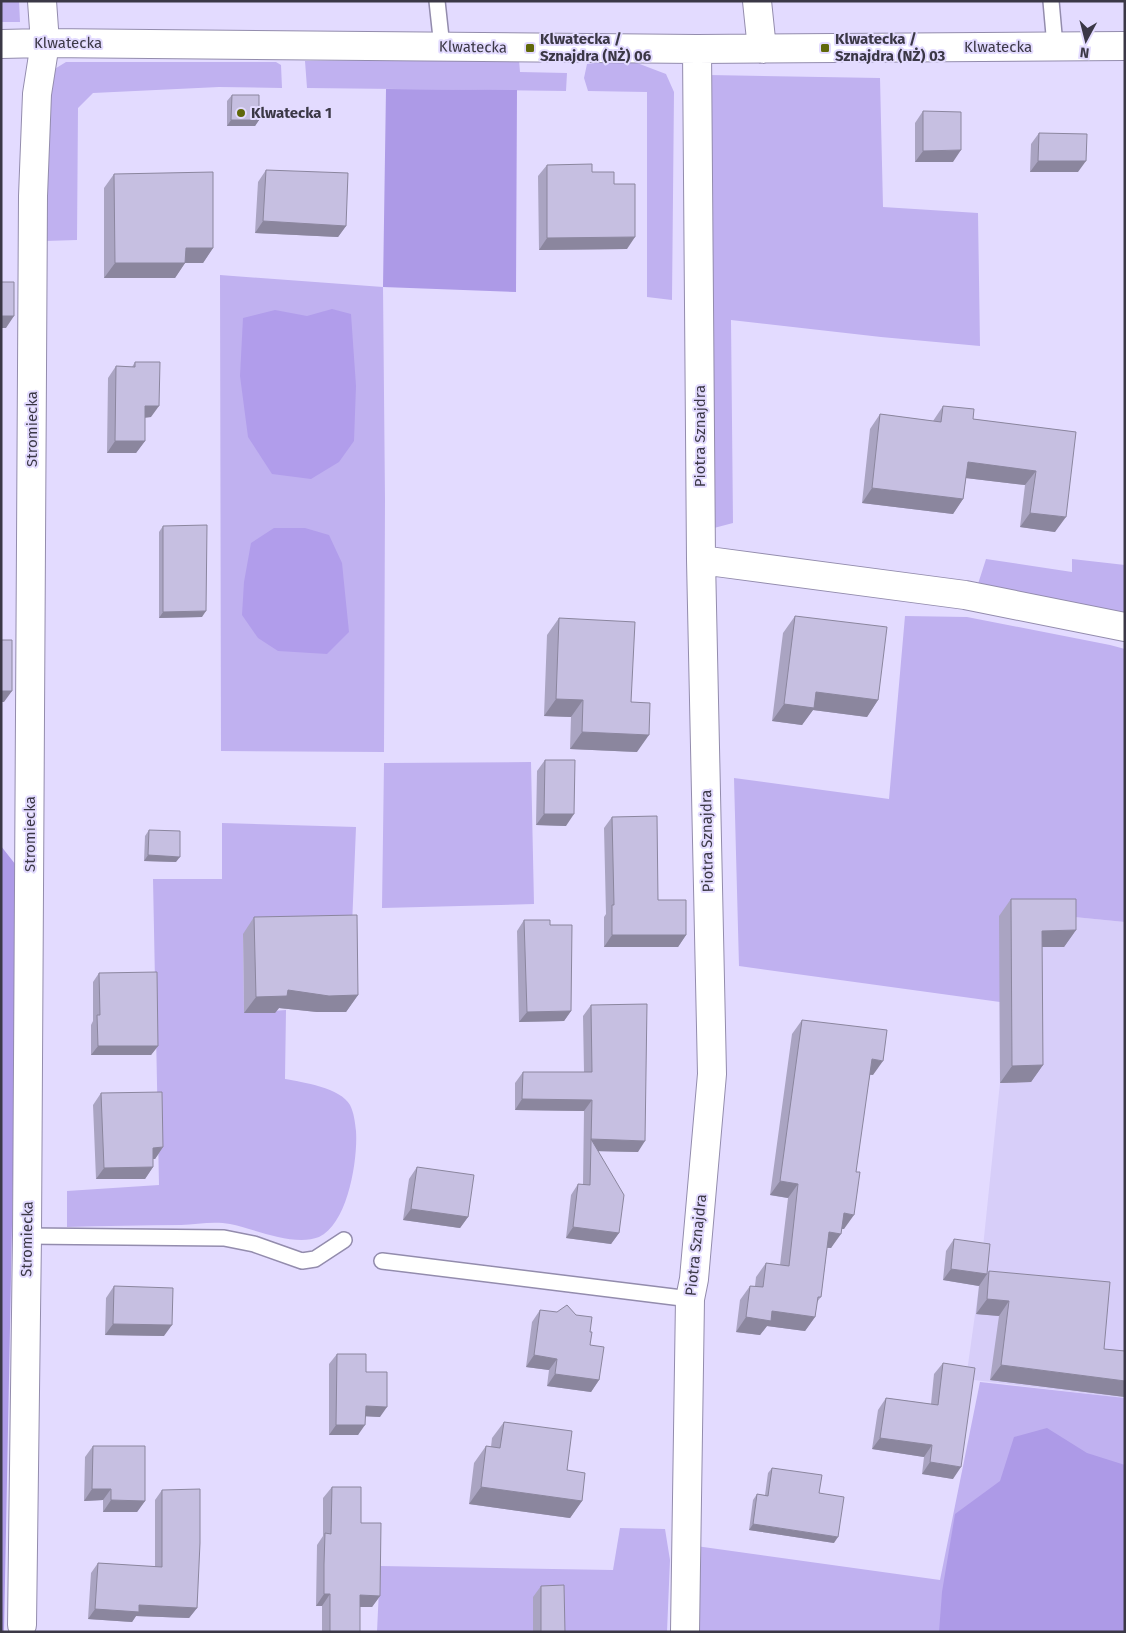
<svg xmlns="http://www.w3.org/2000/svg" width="1126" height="1633" viewBox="0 0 1126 1633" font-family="'Fira Sans',sans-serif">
<rect width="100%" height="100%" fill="#e3dbff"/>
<!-- built -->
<path fill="#d7cef9" d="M999,916H1064L1125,922V1398L966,1379L979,1286L1000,1083Z"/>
<!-- green -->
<path fill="#c0b1f0" d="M1,1H19L20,22H1Z
M519,60L520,72L567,73L566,91L307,88L305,61Z
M619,60L637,63L666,74L674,92L672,300L647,297V92L588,91L584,78L587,64Z
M66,62H276L281,65L282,88L219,87L93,93L78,108L77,240L45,241L48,114L53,70Z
M709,75L880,78L883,207L978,213L980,346L881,337L731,320L733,523L714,528Z
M220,275L383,287L385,500L384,752L221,751Z
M986,559L1072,572V559L1125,565V614L978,584Z
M905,616L967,617L1110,645L1125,649V922L1064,916L1000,1002L739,966L734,778L889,799Z
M531,762L534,904L382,908L384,763Z
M222,823L356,827L352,926L243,934L244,1013L286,1010L285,1079C302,1082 341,1088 350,1105C354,1113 355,1122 356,1131C358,1159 348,1224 319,1237C294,1247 255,1229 230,1224C215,1221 197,1224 181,1225C143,1225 105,1226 67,1227V1191L159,1185L153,879H222Z
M980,1382L1125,1398V1632H698L696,1546L940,1580Z
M620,1528L665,1529L670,1560L667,1632H377L380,1566L613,1570Z"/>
<!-- forest -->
<path fill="#ad9ae7" d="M386,89L517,90L516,292L383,287Z
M1,846L19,869L4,1632H1Z
M1047,1428L1087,1453L1125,1465V1632H939L942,1592L955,1514L1000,1481L1014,1437Z"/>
<!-- water -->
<path fill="#b19deb" d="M332,309L351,314L356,386L354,441L339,462L311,479L272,474L248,437L240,376L243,318L275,310L307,316Z
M274,528H305L329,535L342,563L349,632L327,654L278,651L258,638L242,615L244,582L251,543Z"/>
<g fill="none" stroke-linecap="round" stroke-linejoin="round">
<!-- service casing -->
<g stroke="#938cad" stroke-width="18">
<path id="service" d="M437,1L442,47
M1051,1L1055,46
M27,1236L224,1238L254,1244L302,1261L315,1259L344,1240
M382,1261L690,1299"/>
</g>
<!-- minor casing -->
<g stroke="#938cad" stroke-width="30">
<path id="minor" d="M757,1L762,49
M1,44L45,43L697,49L1125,46
M701,560L965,595L1125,627
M22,1625L27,1236L33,196L37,94L45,43L42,1
M685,1632L690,1299L694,1279L712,1074L701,560L697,49"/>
</g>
<!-- service -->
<use href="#service" stroke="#fff" stroke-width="15"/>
<!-- minor -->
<use href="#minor" stroke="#fff" stroke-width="28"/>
</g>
<!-- wall -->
<path fill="#aaa4c2" d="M232,95L259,120L255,126H227V101Z
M923,111L953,162H915V123Z
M1039,133L1078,172H1030L1031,144Z
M547,165L592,172L614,184L627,249L539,250L538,176Z
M266,170L346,226L338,237L255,233L258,182Z
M114,174L213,248L203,263H185L175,278H104V188Z
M135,362L151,417L145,418V441L136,453H107L108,378L116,366L132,367Z
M943,406L973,419L1076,432L1055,532L1020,527L1025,485L966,478L963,499L953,514L862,503L870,429L880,414L933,421Z
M163,526L202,617L159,618V532Z
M795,616L878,700L867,717L813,710L802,725L772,721L783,633Z
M559,618L631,702L637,752L570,749L571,717L544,716L547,635Z
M545,760L566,826L536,825L537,771Z
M612,817L658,900L686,935L678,947H604V917L606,914L604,828Z
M149,830L176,862L144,861L145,836Z
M1011,899L1076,930L1064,947H1042L1043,1065L1031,1082L1000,1083L999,916Z
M254,917L358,995L346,1012H317L279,1008L275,1013H244L243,934Z
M524,920L550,925L571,1011L564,1021L519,1022L517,931Z
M99,973L158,1046L151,1055H91V1025L93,1021V982Z
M591,1005L638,1152L598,1151L619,1233L611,1244L566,1238L571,1195L578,1184H583L584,1111L515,1110V1083L523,1072H584L583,1016Z
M802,1020L873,1075H870L844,1229H842L831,1248H827L821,1297L817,1302L815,1317L805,1331L767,1326L760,1335L736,1332L740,1300L750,1286H755L756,1277L766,1263L780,1265L788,1198L770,1195L792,1034Z
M101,1093L163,1147L155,1159H153V1167L145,1179H96L93,1105Z
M417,1167L468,1217L460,1228L403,1220L409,1179Z
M954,1239L987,1274L989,1271L1104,1349L1125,1351V1397L990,1380L999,1316L976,1314L979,1286L943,1280L946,1251Z
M114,1286L164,1336L105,1335L106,1298Z
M540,1310L590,1332V1345L599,1380L591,1392L547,1386L549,1370L526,1367L532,1322Z
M337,1354L366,1372L380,1417L365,1416L358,1435H329V1364Z
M943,1363L953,1479L922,1474L924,1457L872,1449L878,1410L886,1398L931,1404L934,1374Z
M504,1422L567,1470L582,1501L570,1518L469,1504L474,1463L486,1446L491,1447L492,1438Z
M93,1446L145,1501L137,1512H103V1500L84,1501L85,1457Z
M772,1468L819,1493L834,1543L749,1530L753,1500L757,1494L765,1495L768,1473Z
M332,1487L361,1523L380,1596L372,1607H360V1632H322V1606H316L317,1545L323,1536V1498Z
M162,1490L197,1608L189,1618L136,1616L132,1622L88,1619L91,1573L98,1563L155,1567V1500Z
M541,1586L565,1632H533V1597Z"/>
<!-- shaded-wall -->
<path fill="#8b869e" d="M231,120H259L255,126H227Z
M961,150L953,162H915L923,151Z
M1038,161H1086L1078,172H1030Z
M263,221L346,226L338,237L255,233Z
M635,237L627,249L539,250L547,238Z
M186,248H213L203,263H185L175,278H104L115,263Z
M1,316H14L6,328H1Z
M145,406H159L151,417L137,418Z
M115,441H145L136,453H107Z
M968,462L1036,471L1025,485L957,477Z
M872,488L963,499L953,514L862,503Z
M1030,513L1066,517L1055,532L1020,527Z
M206,611L202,617L159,618L163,612Z
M1,691H12L4,702H1Z
M816,692L878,700L867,717L813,710L802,725L772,721L784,704Z
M556,699L583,700L571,717L544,716Z
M582,732L649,735L637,752L570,749Z
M544,814H574L566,826L536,825Z
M148,855L180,857L176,862L144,861Z
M1076,930L1064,947H1031L1042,931Z
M612,935H686L678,947H604Z
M288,990L358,995L346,1012H317L279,1008L275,1013H244L256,997Z
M571,1011L564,1021L519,1022L527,1012Z
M98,1046H158L151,1055H91Z
M872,1059L883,1061L873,1075L862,1073Z
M1043,1065L1031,1082L1000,1083L1012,1066Z
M522,1099L592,1100L584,1111L515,1110Z
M591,1139L645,1141L638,1152L591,1151Z
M163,1147L155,1159H145L153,1148Z
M153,1167L145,1179H96L104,1168Z
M780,1181L798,1184L788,1198L770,1195Z
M411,1209L468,1217L460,1228L403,1220Z
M844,1213L854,1215L844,1229L833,1228Z
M573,1227L619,1233L611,1244L566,1238Z
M829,1232L841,1234L831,1248L819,1247Z
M951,1269L987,1274L979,1286L943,1280Z
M987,1299L1009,1301L999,1316L976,1314Z
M772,1311L815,1317L805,1331L767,1326L760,1335L736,1332L746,1317Z
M113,1324L172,1325L164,1336L105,1335Z
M534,1355L557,1359L549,1370L526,1367Z
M1001,1365L1125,1381V1397L990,1380Z
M555,1374L599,1380L591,1392L547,1386Z
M366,1406L387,1407L380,1417L359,1416Z
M336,1425H365L358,1435H329Z
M880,1438L932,1445L924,1457L872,1449Z
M930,1462L961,1467L953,1479L922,1474Z
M481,1487L582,1501L570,1518L469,1504Z
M92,1489H111L103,1500L84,1501Z
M111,1500L145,1501L137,1512H103Z
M753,1524L838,1537L834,1543L749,1530Z
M324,1594H330L322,1606H316Z
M360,1595L380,1596L372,1607H352Z
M139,1605L197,1608L189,1618L136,1616L132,1622L88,1619L95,1609Z"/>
<!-- building -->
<path fill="#c6bfe1" stroke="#8b869e" d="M232,95H259V120H231Z
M923,111L961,112V150L923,151Z
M1039,133L1087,134L1086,161H1038Z
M592,164V172H614V184H635V237L547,238V165Z
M266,170L348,173L346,226L263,221Z
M213,172V248H186L185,263H115L114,174Z
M1,282H14V316H1Z
M135,362H160L159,406H145V441H115L116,366L135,367Z
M943,406L974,409L973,419L1076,432L1066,517L1030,513L1036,471L968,462L963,499L872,488L880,414L941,422Z
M207,525L206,611L163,612V526Z
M795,616L887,627L878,700L816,692L814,708L784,704Z
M559,618L635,622L631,702L650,703L649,735L582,732L583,700L556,699Z
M1,640H12V691H1Z
M545,760H575L574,814H544Z
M657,816L658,900H686V935H612V905H614L612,817Z
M149,830L180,831V857L148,855Z
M1011,899H1076V930L1042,931L1043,1065L1012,1066Z
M357,915L358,995L329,996L288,990L287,996L256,997L254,917Z
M524,920H550V925H572L571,1011L527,1012Z
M157,972L158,1046H98L97,1015H100L99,973Z
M647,1004L645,1141L591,1139L624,1195L619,1233L573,1227L578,1184L590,1185L592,1100L522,1099L523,1072H592L591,1005Z
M802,1020L887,1030L883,1061L872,1059L856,1172H860L854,1215L844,1213L841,1234L829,1232L821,1297H818L815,1317L772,1311L771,1321L746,1317L750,1286L763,1287L766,1263L789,1266L798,1184L780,1181Z
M162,1092L163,1147L153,1148V1167L104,1168L101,1093Z
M417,1167L474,1175L468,1217L411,1209Z
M954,1239L990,1244L987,1274L951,1269Z
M989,1271L1110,1282L1104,1349L1125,1351V1381L1001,1365L1009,1301L987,1299Z
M114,1286L173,1288L172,1325L113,1324Z
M567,1305L576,1315L592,1317L590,1332H592L590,1345L604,1347L599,1380L555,1374L557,1359L534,1355L540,1310L557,1312Z
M337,1354H366V1372H387V1407L366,1406L365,1425H336Z
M943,1363L975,1368L961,1467L930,1462L932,1445L880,1438L886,1398L938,1405Z
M504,1422L572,1431L567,1470L585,1473L582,1501L481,1487L486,1446L500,1448Z
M93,1446H145V1501L111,1500V1489H92Z
M772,1468L822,1475L819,1493L844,1497L838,1537L753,1524L757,1494L768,1496Z
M332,1487H361V1523H381L380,1596L360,1595V1632H330V1594H324V1564L325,1533L331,1534Z
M200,1489V1543L197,1608L139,1605V1612L95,1609L98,1563L162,1567V1490Z
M564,1585L565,1632H541V1586Z"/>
<!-- markers -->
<g fill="#60680a" stroke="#e3dbff" stroke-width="2">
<rect x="525" y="43" width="10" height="10" rx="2.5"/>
<rect x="820" y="43" width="10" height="10" rx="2.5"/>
<circle cx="241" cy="113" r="5"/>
</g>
<g text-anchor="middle" stroke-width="4" stroke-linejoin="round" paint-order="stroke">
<!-- poi labels -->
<g font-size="15" font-weight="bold" fill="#3b3846" stroke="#e3dbff" text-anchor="start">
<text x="540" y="44">Klwatecka /<tspan x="540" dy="17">Sznajdra (NŻ) 06</tspan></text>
<text x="835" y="44">Klwatecka /<tspan x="835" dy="17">Sznajdra (NŻ) 03</tspan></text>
<text x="251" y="118">Klwatecka 1</text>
</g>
<!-- street labels -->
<g font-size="15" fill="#3b3846" stroke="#e3dbff">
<text x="68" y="48">Klwatecka</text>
<text transform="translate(473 47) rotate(1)" y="5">Klwatecka</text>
<text x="998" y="52">Klwatecka</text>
<text transform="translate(32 429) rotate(-90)" y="5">Stromiecka</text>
<text transform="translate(700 436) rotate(-90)" y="5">Piotra Sznajdra</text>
<text transform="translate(30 834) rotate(-90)" y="5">Stromiecka</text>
<text transform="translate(707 841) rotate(-91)" y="5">Piotra Sznajdra</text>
<text transform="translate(27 1239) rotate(-89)" y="5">Stromiecka</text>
<text transform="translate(696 1245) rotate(-84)" y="5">Piotra Sznajdra</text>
</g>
</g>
<!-- border -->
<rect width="1126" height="1633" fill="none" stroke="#3b3846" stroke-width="5"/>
<!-- north arrow -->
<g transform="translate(1086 40) rotate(187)" stroke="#e3dbff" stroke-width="4" paint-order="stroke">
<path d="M0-4L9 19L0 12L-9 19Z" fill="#3b3846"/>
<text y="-8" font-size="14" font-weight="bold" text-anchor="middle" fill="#3b3846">N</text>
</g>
</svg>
